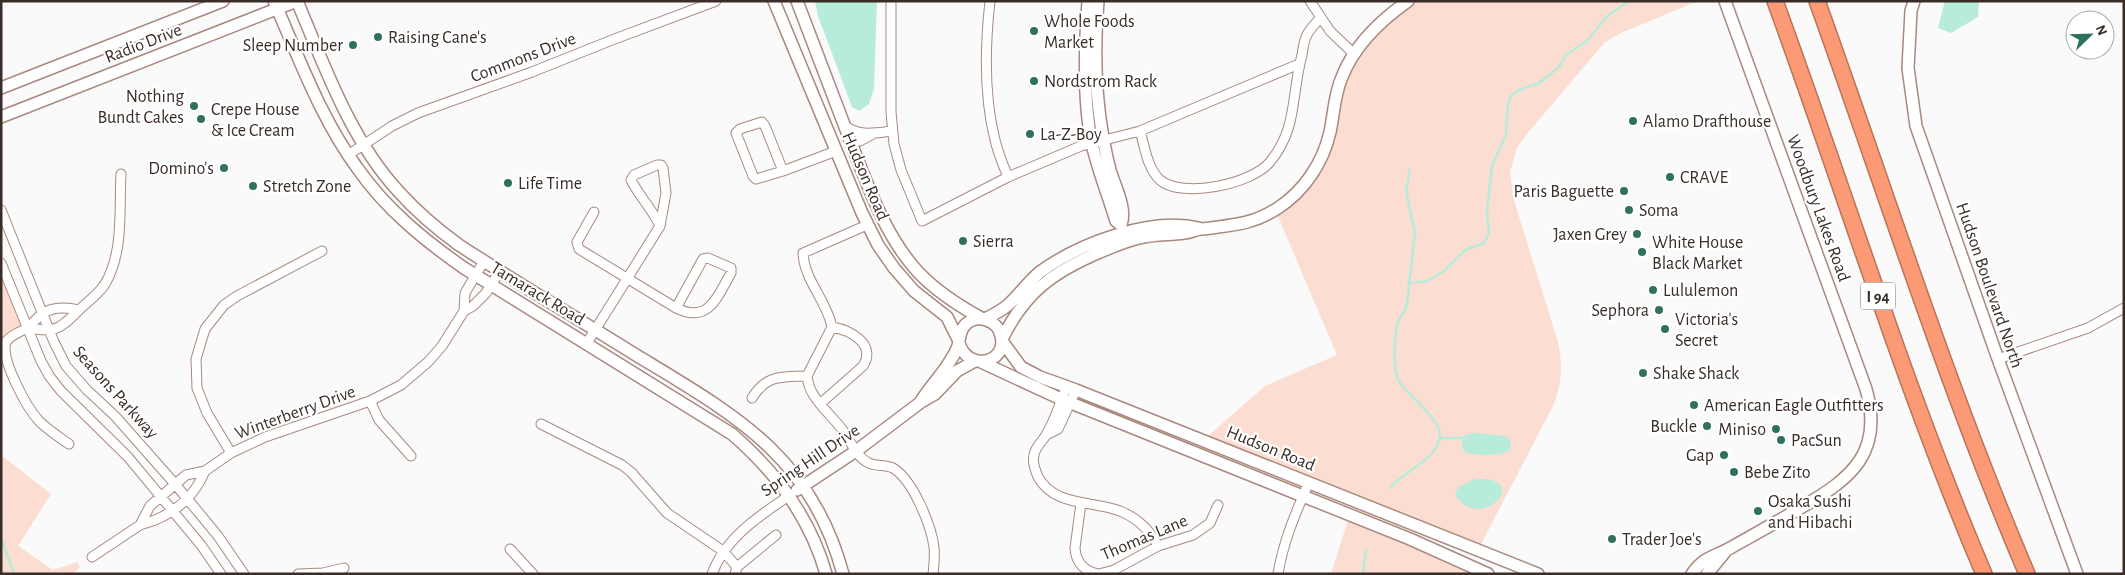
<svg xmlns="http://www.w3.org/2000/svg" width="2125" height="575" viewBox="0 0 2125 575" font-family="'Alegreya Sans',sans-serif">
<rect width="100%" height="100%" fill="#fafafa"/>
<!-- green -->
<path fill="#fbddd1" d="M1417,1H1698L1621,33L1605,42L1526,135L1517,148L1510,172L1513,197L1558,342C1563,365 1562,387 1552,408L1480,546L1208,436L1265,386L1337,355L1277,214L1305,190L1348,74L1365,47L1383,28Z
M1,263L27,328L5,343L1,342Z
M1,455L51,494L18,546L53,570L77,562L80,567L73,574H1Z
M1348,520L1468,570L1467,574H1331Z"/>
<!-- water -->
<path fill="#b7ebda" d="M877,1L874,89L869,104L859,111L852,107L818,16L815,1Z
M1945,1H1979L1978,17L1951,33L1938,28Z
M1476,433L1506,436L1510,439L1511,448C1505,457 1477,455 1466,453L1462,447V438L1467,434Z
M1477,479C1535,477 1478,536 1455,494C1458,484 1468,482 1477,479Z"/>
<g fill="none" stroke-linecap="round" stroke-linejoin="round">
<!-- stream -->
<path stroke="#b7ebda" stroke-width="2.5" d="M1409,283L1415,233L1406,191L1410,170
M1440,438H1462
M1390,488C1403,471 1436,461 1440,437C1443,419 1405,395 1398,379C1393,368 1394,335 1398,322C1399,317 1403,315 1405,310C1409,302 1408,291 1409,283L1427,281L1444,271L1465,250L1484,243L1489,233L1487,212L1492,166L1506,135L1508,103L1511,96L1519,90L1539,83L1559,67L1566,55L1588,40L1606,17L1629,1
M1,514V538L14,574
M1363,574L1366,550"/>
<!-- street casing -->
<g stroke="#a9897e" stroke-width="11">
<path id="street" d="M891,1V112L894,144L901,170L922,221L1008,177
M990,1C985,46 984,97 995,140C998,153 1003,165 1008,177L1081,146L1140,131C1145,147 1147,168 1160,180C1182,199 1252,184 1270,162C1298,128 1291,95 1302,55C1303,48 1304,39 1308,33C1311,28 1316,23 1320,18
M1310,1L1330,31L1354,54
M844,125C858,137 875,133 892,131
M1140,131L1299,64
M850,142L860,141L873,134
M348,155L392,126L418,113L532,72L612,40L716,1
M657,165H661L663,168L666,193L660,226C653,210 639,196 631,180L634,175Z
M783,171L765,126L762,122L740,129L736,133L753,176L756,179L783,171L836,151
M1,210L54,342L66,366L87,390L115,416L175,484L218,536L244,574
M594,212L577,242L579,249L676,308C709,324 717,297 731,273V268L708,258L703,259L676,308
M867,225L803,253C804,280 827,301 832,327L807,376C808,383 809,388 813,394C821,408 835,419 844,432C851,442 856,456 867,462C874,467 885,464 893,468C913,480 931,525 934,547C935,556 934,565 933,574
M1,263L41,361L50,377L61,391L128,457L201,545L221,574
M464,311L465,293L484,261
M27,328C55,332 58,331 78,311C87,302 98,295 105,284C124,252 119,209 121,174
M587,343L660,226
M1998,359L2088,328L2124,308
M1067,386C1060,402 1055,421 1046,435C1042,442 1035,447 1034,455C1032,462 1035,470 1038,477C1055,507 1091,500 1120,511C1137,518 1150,530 1158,546
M752,398C767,374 782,377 807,376
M370,401L379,420L411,456
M820,404L863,366C877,344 850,330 832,327
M541,424L622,465L631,472L667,513L723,551L737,567L735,574
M1046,435L1058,429L1076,390
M69,444C59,437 48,430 39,421C27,408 0,359 6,342C11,334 20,333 28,327C33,324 36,318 42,314C53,306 66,307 79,310
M231,453L207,413L197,388L196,359L205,329L224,305L237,296L322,251
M1081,503L1075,548C1076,563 1084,571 1098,574
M140,525C170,517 193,500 205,471
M510,549L533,574
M92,557L140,525L150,506L186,475L205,471L231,453L265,437L370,401L401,385L428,362L442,346L464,311L473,306L486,293L500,271
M737,567L776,535
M298,574L323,573L344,568
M712,574C725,538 759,516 790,495
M1099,574L1114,570L1158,546L1193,535L1210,523L1218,505
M1278,574C1283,542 1296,512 1309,482"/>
</g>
<!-- secondary casing -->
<g stroke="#a9897e" stroke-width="14">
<path id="secondary" d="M274,1C299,58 321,119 358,169C386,209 424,240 464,268L732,434C776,472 810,517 826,574
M297,1C325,67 350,139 399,192C417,212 437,229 459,245C517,283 577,318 636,355C733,414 811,455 843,574
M774,1L862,213L878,245L894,268L914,291L947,317L959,341
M797,1C816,50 834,99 853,148C870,191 886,237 918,272C937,292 959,306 983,319
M1088,1C1085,43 1083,103 1092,144C1098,170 1108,195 1116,221L1121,225
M1098,1C1093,58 1096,115 1110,170C1115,187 1127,208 1121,225
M1914,1L1911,11L1908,68L1916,126L1998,359L2077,574
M1,88L223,1
M1,117L297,1
M985,319C993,315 1001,311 1008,305C1019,295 1028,282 1040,272C1080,243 1150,217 1199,228
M1002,339C1025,292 1053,272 1100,252C1113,247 1126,241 1139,238C1154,234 1170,235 1184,233C1191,233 1196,229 1202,229C1232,225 1252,225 1278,208C1304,191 1323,163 1330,132C1334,114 1334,95 1342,77C1354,46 1381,20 1408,1
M1002,341L1021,367L1040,377L1076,390L1538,574
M981,362L1061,399L1410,539L1488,574
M921,401C933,382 950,367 958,346C960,339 959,332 965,325C977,313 998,320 1001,336C1008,363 968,373 959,343
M797,490L856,451L921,402L935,394L957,371L975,361
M1692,574C1704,556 1715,557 1732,547C1755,534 1779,521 1802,507C1852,478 1884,452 1866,389L1725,1
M1707,574L1725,552"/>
</g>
<!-- highway casing -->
<g stroke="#b8745a" stroke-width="18">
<path id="highway" d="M1775,1C1845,192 1904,387 1984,574
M1817,1C1886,192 1947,387 2027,574"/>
</g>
<!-- street -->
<use href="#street" stroke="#fff" stroke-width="9"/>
<!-- secondary -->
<use href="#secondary" stroke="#fff" stroke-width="11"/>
<!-- highway -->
<use href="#highway" stroke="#fc9a75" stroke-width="15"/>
</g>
<!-- markers -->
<g fill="#30705f" stroke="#fff" stroke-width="2">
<circle cx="1034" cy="31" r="5"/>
<circle cx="378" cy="37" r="5"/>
<circle cx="353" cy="45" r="5"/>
<circle cx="1034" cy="81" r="5"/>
<circle cx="194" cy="106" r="5"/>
<circle cx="201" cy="119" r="5"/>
<circle cx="1633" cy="121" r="5"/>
<circle cx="1030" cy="134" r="5"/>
<circle cx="224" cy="168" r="5"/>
<circle cx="1670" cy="177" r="5"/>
<circle cx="508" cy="183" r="5"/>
<circle cx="253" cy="186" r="5"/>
<circle cx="1624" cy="191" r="5"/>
<circle cx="1629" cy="210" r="5"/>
<circle cx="1637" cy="234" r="5"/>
<circle cx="963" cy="241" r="5"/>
<circle cx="1642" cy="252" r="5"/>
<circle cx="1653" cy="290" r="5"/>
<circle cx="1659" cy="310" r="5"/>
<circle cx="1665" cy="329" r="5"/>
<circle cx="1643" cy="373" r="5"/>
<circle cx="1694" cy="405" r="5"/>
<circle cx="1707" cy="426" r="5"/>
<circle cx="1776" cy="429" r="5"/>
<circle cx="1781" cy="440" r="5"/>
<circle cx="1724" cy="455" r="5"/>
<circle cx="1734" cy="472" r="5"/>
<circle cx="1758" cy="511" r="5"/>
<circle cx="1612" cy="539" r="5"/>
</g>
<g text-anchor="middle" stroke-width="4.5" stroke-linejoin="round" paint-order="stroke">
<!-- shield labels -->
<rect fill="#fff" stroke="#756c68" stroke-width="1" x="1860.5" y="282.5" width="35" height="27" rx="4"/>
<g font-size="16" font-weight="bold" fill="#3a2d28">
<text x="1878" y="302">I 94</text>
</g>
<!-- poi labels -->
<g font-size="18" fill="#3a2d28" stroke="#fff" text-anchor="start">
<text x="1044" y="27">Whole Foods<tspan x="1044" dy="21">Market</tspan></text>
<text x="388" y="43">Raising Cane's</text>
<text x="343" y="51" text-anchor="end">Sleep Number</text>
<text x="1044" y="87">Nordstrom Rack</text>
<text x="184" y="102" text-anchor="end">Nothing<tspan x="184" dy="21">Bundt Cakes</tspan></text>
<text x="211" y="115">Crepe House<tspan x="211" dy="21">&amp; Ice Cream</tspan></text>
<text x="1643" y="127">Alamo Drafthouse</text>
<text x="1040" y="140">La-Z-Boy</text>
<text x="214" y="174" text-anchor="end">Domino's</text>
<text x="1680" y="183">CRAVE</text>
<text x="518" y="189">Life Time</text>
<text x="263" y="192">Stretch Zone</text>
<text x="1614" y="197" text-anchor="end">Paris Baguette</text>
<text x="1639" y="216">Soma</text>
<text x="1627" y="240" text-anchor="end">Jaxen Grey</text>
<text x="973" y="247">Sierra</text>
<text x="1652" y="248">White House<tspan x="1652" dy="21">Black Market</tspan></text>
<text x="1663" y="296">Lululemon</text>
<text x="1649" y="316" text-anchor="end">Sephora</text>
<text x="1675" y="325">Victoria's<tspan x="1675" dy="21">Secret</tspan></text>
<text x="1653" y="379">Shake Shack</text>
<text x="1704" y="411">American Eagle Outfitters</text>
<text x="1697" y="432" text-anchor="end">Buckle</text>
<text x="1766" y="435" text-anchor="end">Miniso</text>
<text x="1791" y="446">PacSun</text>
<text x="1714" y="461" text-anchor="end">Gap</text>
<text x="1744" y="478">Bebe Zito</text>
<text x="1768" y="507">Osaka Sushi<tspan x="1768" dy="21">and Hibachi</tspan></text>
<text x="1622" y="545">Trader Joe's</text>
</g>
<!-- street labels -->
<g font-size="18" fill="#3a2d28" stroke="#fff">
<text transform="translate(143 43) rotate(-21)" y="6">Radio Drive</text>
<text transform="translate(523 57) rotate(-21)" y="6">Commons Drive</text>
<text transform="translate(866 176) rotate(67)" y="6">Hudson Road</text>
<text transform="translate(1819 208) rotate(70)" y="6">Woodbury Lakes Road</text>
<text transform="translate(1990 285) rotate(71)" y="6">Hudson Boulevard North</text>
<text transform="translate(538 293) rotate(31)" y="6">Tamarack Road</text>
<text transform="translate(116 392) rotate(48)" y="6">Seasons Parkway</text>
<text transform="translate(295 412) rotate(-20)" y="6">Winterberry Drive</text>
<text transform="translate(1271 448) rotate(22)" y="6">Hudson Road</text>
<text transform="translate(810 460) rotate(-34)" y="6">Spring Hill Drive</text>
<text transform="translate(1144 537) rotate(-23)" y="6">Thomas Lane</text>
</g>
</g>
<!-- border -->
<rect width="2125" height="575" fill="none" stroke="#3a2d28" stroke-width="5"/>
<!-- north arrow -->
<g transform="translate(2090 35) rotate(67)"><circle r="24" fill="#ffffff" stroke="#b0aba9"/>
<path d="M0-4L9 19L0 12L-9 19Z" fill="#30705f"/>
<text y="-8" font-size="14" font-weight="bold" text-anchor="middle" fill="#3a2d28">N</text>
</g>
</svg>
